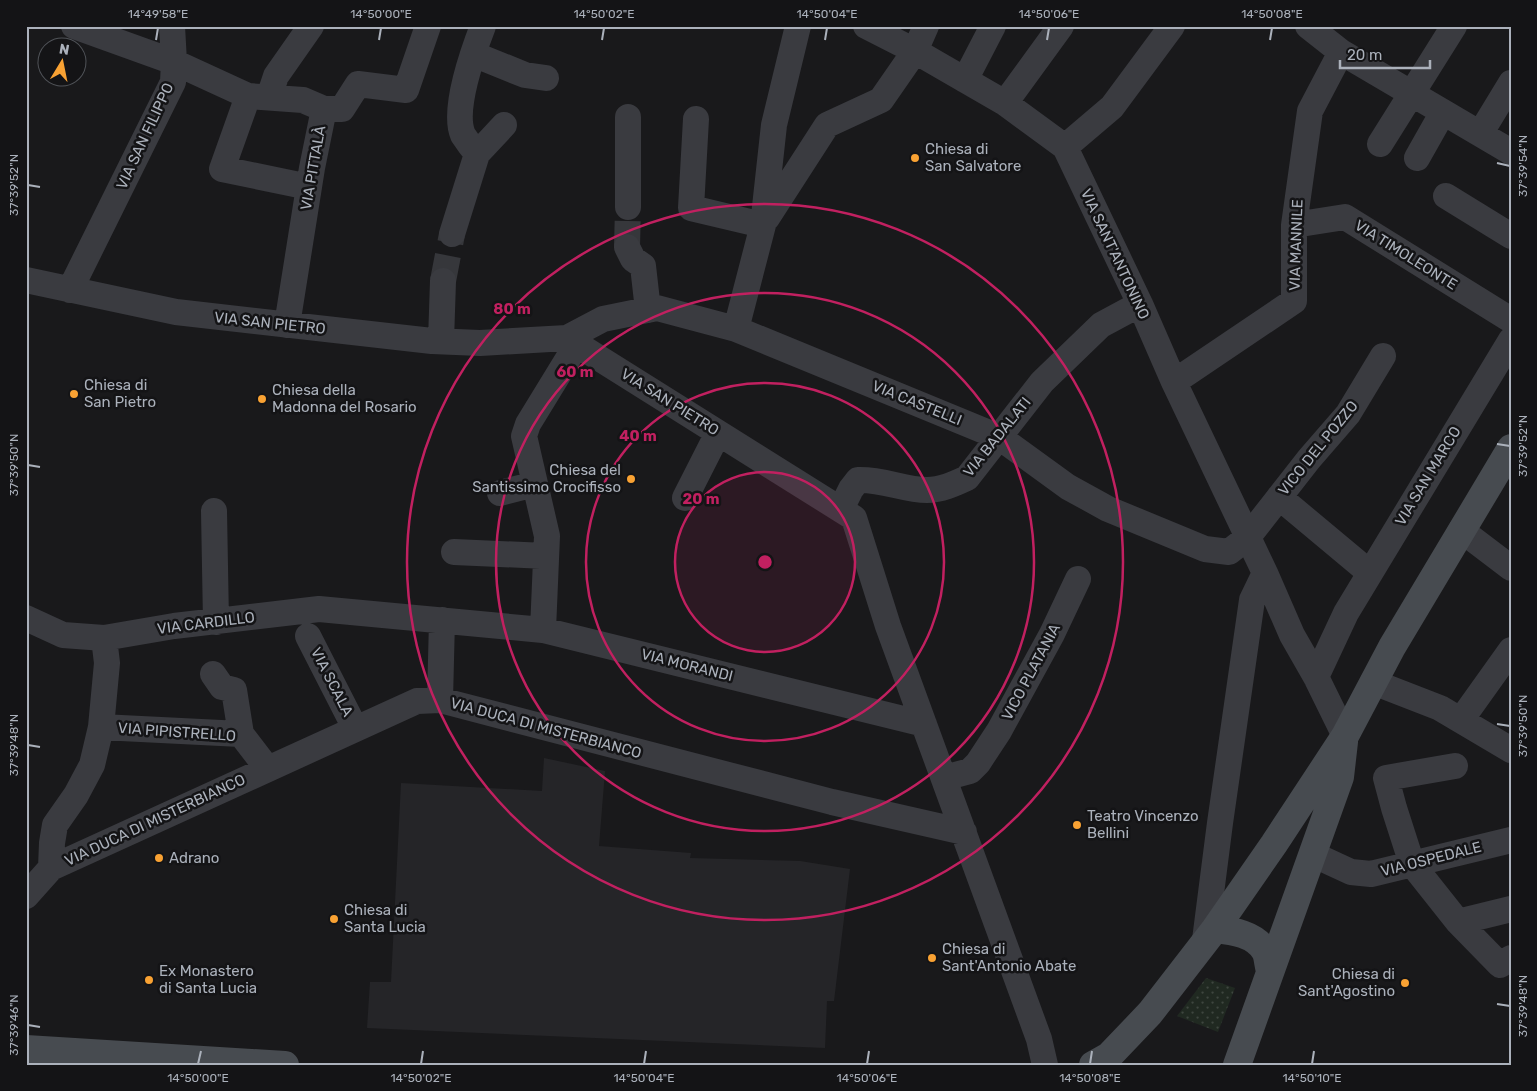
<svg xmlns="http://www.w3.org/2000/svg" width="1537" height="1091" viewBox="0 0 1537 1091" font-family="Rubik,sans-serif">
<defs>
<pattern id="green-dots" width="8" height="8" patternUnits="userSpaceOnUse" patternTransform="scale(1.25)"><rect width="8" height="8" fill="#202921"/><path d="M2 2h.1M6 6h.1" fill="none" stroke="#3e463f" stroke-width="1.8" stroke-linecap="round"/></pattern>
</defs>
<rect width="100%" height="100%" fill="#19191b"/>
<!-- built -->
<path fill="#252528" d="M544,758L605,771L599,846L691,853L690,858L800,861L850,869L834,1001H827L825,1048L367,1028L370,982H391L401,783L542,791Z"/>
<!-- green -->
<path fill="url(#green-dots)" d="M1206,978L1235,988L1218,1032L1177,1016Z"/>
<g fill="none" stroke-linecap="round" stroke-linejoin="round">
<!-- street-tunnel -->
<path stroke="#36373b" stroke-width="26" stroke-dasharray="26 13" stroke-linecap="butt" d="M627,247L628,207
M443,281L452,234"/>
<!-- street -->
<path stroke="#3a3b40" stroke-width="26" d="M74,26L174,62L248,96L303,100L324,109L312,168L287,325
M866,26L915,51L1005,103L1065,147L1140,304L1174,382L1265,573L1292,635L1316,677L1345,736
M1308,26L1341,52L1511,152
M473,54L525,75L546,78
M965,80L993,26
M248,96L222,169L309,187
M269,97L276,76L311,26
M1005,103L1061,26
M324,109H342L358,84L406,90L428,26
M696,119L691,208L763,225
M1480,134L1511,83
M1380,144L1454,26
M1065,147L1112,107L1172,26
M477,154L504,125
M1417,158L1443,112
M1446,196L1511,236
M628,207V117
M767,218L827,125L881,100L915,51L926,26
M1294,225L1345,217L1511,320
M452,234L477,154C472,148 467,141 463,135C452,110 473,52 483,26
M627,247L633,259L643,266L648,310
M26,280L176,312L432,341L480,343L567,338L854,518L888,626L1039,1039L1045,1065
M70,290L173,82L174,62L172,26
M736,329L763,225L774,125L798,26
M567,338L603,319L657,308L736,329L999,437L1068,487L1108,509L1205,549L1229,552L1248,537L1309,459L1348,414L1383,356
M441,341L443,281
M1174,382L1294,301V225L1310,111L1341,52
M500,493L535,484
M1279,497L1370,573
M685,498L718,433
M841,509L851,489L858,480C883,479 904,490 927,490C941,490 954,484 967,478L1042,382L1101,325L1140,304
M214,511L216,622
M1461,530L1511,568
M454,552L546,556
M26,618L63,635L104,638L174,626L319,609L543,630L924,724
M543,630L547,536L524,436L528,424L577,344
M308,636L355,728
M213,674L222,687L234,690L241,734
M1316,677L1346,613L1511,340
M1373,682L1440,708L1511,750
M440,700L442,620
M1461,720L1511,650
M101,727L241,734L267,768
M1455,766L1386,778L1394,808L1412,864L1458,922L1500,965L1511,958
M944,778L970,771L978,763L999,731L1052,634L1078,579
M1312,854L1351,872L1371,874L1511,840
M51,868L417,701L440,700L832,802L964,832
M26,896L51,868L52,843L55,825L76,795L92,765L101,727L107,663L104,638
M1458,922L1511,909
M1205,940L1220,823L1252,600L1265,573"/>
<!-- secondary -->
<path stroke="#474b50" stroke-width="28" d="M1215,929C1233,931 1255,934 1265,951C1268,956 1268,965 1270,971
M26,1049L285,1065
M1093,1065L1109,1056L1150,1013L1215,929L1274,844L1345,736L1392,647L1511,448
M1237,1065L1340,777L1344,742"/>
</g>
<!-- ticks -->
<path fill="none" stroke="#abb1bb" stroke-width="2" d="M156,40L158,28M379,40L381,28M602,40L604,28M825,40L827,28M1047,40L1049,28M1270,40L1272,28M1497,163L1510,166M28,185L40,187M1497,444L1510,446M28,465L40,467M1497,724L1510,726M28,745L40,747M1497,1004L1510,1006M28,1025L40,1027M198,1064L201,1051M421,1064L423,1051M644,1064L646,1051M867,1064L869,1051M1090,1064L1092,1051M1312,1064L1314,1051"/>
<!-- distance rings -->
<circle cx="765" cy="562" r="90" fill="#c12060" fill-opacity=".12"/>
<g fill="none" stroke="#c12060" stroke-width="2.5">
<circle cx="765" cy="562" r="90"/>
<circle cx="765" cy="562" r="179"/>
<circle cx="765" cy="562" r="269"/>
<circle cx="765" cy="562" r="358"/>
</g>
<!-- markers -->
<g fill="#f9a233" stroke="#141416" stroke-width="2">
<circle cx="915" cy="158" r="5"/>
<circle cx="74" cy="394" r="5"/>
<circle cx="262" cy="399" r="5"/>
<circle cx="631" cy="479" r="5"/>
<circle cx="1077" cy="825" r="5"/>
<circle cx="159" cy="858" r="5"/>
<circle cx="334" cy="919" r="5"/>
<circle cx="932" cy="958" r="5"/>
<circle cx="149" cy="980" r="5"/>
<circle cx="1405" cy="983" r="5"/>
</g>
<g text-anchor="middle" stroke-width="5" stroke-linejoin="round" paint-order="stroke">
<!-- street labels -->
<g font-size="15" fill="#abb1bb" stroke="#141416">
<text transform="translate(145 136) rotate(-65)" y="5">VIA SAN FILIPPO</text>
<text transform="translate(313 168) rotate(-80)" y="5">VIA PITTALÀ</text>
<text transform="translate(1296 245) rotate(-88)" y="5">VIA MANNILE</text>
<text transform="translate(1115 254) rotate(65)" y="5">VIA SANT'ANTONINO</text>
<text transform="translate(1406 255) rotate(32)" y="5">VIA TIMOLEONTE</text>
<text transform="translate(270 323) rotate(6)" y="5">VIA SAN PIETRO</text>
<text transform="translate(670 402) rotate(32)" y="5">VIA SAN PIETRO</text>
<text transform="translate(917 403) rotate(22)" y="5">VIA CASTELLI</text>
<text transform="translate(997 437) rotate(-51)" y="5">VIA BADALATI</text>
<text transform="translate(1318 448) rotate(-51)" y="5">VICO DEL POZZO</text>
<text transform="translate(1428 476) rotate(-59)" y="5">VIA SAN MARCO</text>
<text transform="translate(206 623) rotate(-7)" y="5">VIA CARDILLO</text>
<text transform="translate(687 665) rotate(14)" y="5">VIA MORANDI</text>
<text transform="translate(1031 672) rotate(-62)" y="5">VICO PLATANIA</text>
<text transform="translate(332 682) rotate(63)" y="5">VIA SCALA</text>
<text transform="translate(546 728) rotate(15)" y="5">VIA DUCA DI MISTERBIANCO</text>
<text transform="translate(177 732) rotate(4)" y="5">VIA PIPISTRELLO</text>
<text transform="translate(155 820) rotate(-25)" y="5">VIA DUCA DI MISTERBIANCO</text>
<text transform="translate(1431 859) rotate(-14)" y="5">VIA OSPEDALE</text>
</g>
<!-- poi labels -->
<g font-size="15" fill="#abb1bb" stroke="#141416" text-anchor="start">
<text x="925" y="154">Chiesa di<tspan x="925" dy="17">San Salvatore</tspan></text>
<text x="84" y="390">Chiesa di<tspan x="84" dy="17">San Pietro</tspan></text>
<text x="272" y="395">Chiesa della<tspan x="272" dy="17">Madonna del Rosario</tspan></text>
<text x="621" y="475" text-anchor="end">Chiesa del<tspan x="621" dy="17">Santissimo Crocifisso</tspan></text>
<text x="1087" y="821">Teatro Vincenzo<tspan x="1087" dy="17">Bellini</tspan></text>
<text x="169" y="863">Adrano</text>
<text x="344" y="915">Chiesa di<tspan x="344" dy="17">Santa Lucia</tspan></text>
<text x="942" y="954">Chiesa di<tspan x="942" dy="17">Sant'Antonio Abate</tspan></text>
<text x="159" y="976">Ex Monastero<tspan x="159" dy="17">di Santa Lucia</tspan></text>
<text x="1395" y="979" text-anchor="end">Chiesa di<tspan x="1395" dy="17">Sant'Agostino</tspan></text>
</g>
</g>
<circle cx="765" cy="562" r="8" fill="#c12060" stroke="#141416" stroke-width="2.5"/>
<g font-size="15" text-anchor="middle" font-weight="bold" fill="#c12060" stroke="#141416" stroke-width="5" stroke-linejoin="round" paint-order="stroke">
<text x="512" y="314">80 m</text>
<text x="575" y="377">60 m</text>
<text x="638" y="441">40 m</text>
<text x="701" y="504">20 m</text>
</g>
<!-- border -->
<rect width="1537" height="1091" fill="none" stroke="#141416" stroke-width="55"/>
<!-- north arrow -->
<g transform="translate(62 62) rotate(10)"><circle r="24" fill="#141416" stroke="#505358"/>
<path d="M0-4L9 19L0 12L-9 19Z" fill="#f9a233"/>
<text y="-8" font-size="14" font-weight="bold" text-anchor="middle" fill="#abb1bb">N</text>
</g>
<!-- scale -->
<path d="M1340 60v8h90v-8" fill="none" stroke="#abb1bb" stroke-width="2.5"/>
<text x="1347" y="60" font-size="15" fill="#abb1bb" stroke="#141416" stroke-width="4" paint-order="stroke">20 m</text>
<rect x="28" y="28" width="1482" height="1036" fill="none" stroke="#abb1bb" stroke-width="2"/>
<g font-size="12" text-anchor="middle" fill="#abb1bb">
<text x="158" y="18">14°49'58"E</text>
<text x="381" y="18">14°50'00"E</text>
<text x="604" y="18">14°50'02"E</text>
<text x="827" y="18">14°50'04"E</text>
<text x="1049" y="18">14°50'06"E</text>
<text x="1272" y="18">14°50'08"E</text>
<text transform="translate(1523 166) rotate(-90)" y="4">37°39'54"N</text>
<text transform="translate(14 185) rotate(-90)" y="4">37°39'52"N</text>
<text transform="translate(1523 446) rotate(-90)" y="4">37°39'52"N</text>
<text transform="translate(14 465) rotate(-90)" y="4">37°39'50"N</text>
<text transform="translate(1523 726) rotate(-90)" y="4">37°39'50"N</text>
<text transform="translate(14 745) rotate(-90)" y="4">37°39'48"N</text>
<text transform="translate(1523 1006) rotate(-90)" y="4">37°39'48"N</text>
<text transform="translate(14 1025) rotate(-90)" y="4">37°39'46"N</text>
<text x="198" y="1082">14°50'00"E</text>
<text x="421" y="1082">14°50'02"E</text>
<text x="644" y="1082">14°50'04"E</text>
<text x="867" y="1082">14°50'06"E</text>
<text x="1090" y="1082">14°50'08"E</text>
<text x="1312" y="1082">14°50'10"E</text>
</g>
</svg>
